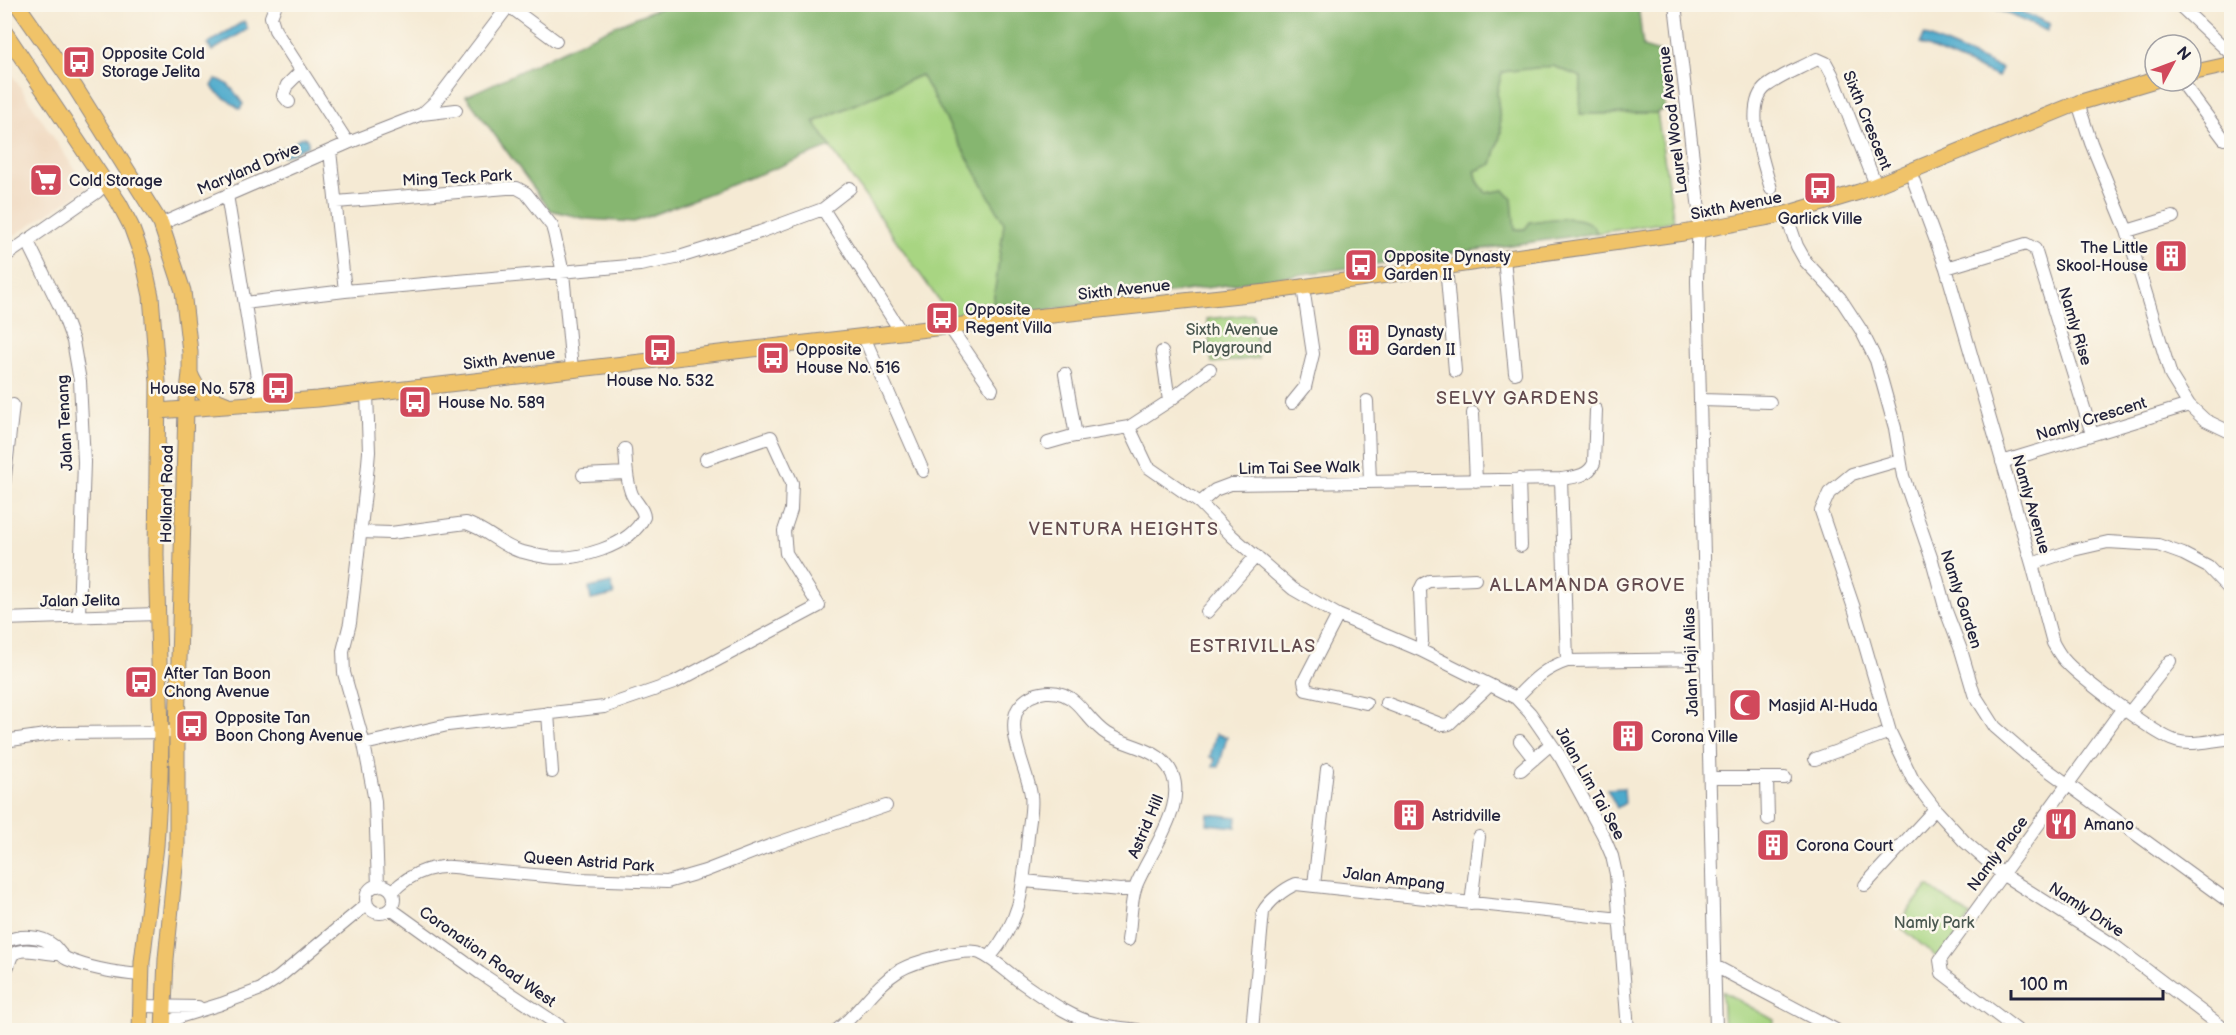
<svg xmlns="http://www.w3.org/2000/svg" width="2236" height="1035" viewBox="0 0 2236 1035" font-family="'Balsamiq Sans',sans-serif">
<rect width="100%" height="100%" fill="#fbf7ec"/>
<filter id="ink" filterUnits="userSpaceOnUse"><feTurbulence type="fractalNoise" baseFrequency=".0167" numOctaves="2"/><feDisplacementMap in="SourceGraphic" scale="12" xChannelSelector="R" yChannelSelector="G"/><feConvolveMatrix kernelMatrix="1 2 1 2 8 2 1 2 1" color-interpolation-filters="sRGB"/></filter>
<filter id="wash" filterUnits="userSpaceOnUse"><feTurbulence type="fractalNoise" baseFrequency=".008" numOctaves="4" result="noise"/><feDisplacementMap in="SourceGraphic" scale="24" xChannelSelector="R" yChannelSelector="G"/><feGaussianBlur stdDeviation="1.35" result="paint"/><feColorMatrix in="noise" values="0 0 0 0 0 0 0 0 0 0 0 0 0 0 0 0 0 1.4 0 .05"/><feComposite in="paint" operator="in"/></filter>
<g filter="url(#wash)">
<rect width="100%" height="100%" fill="#f5ead4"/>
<!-- built -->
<path fill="#efd6bb" d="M5,64L87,188L12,237L4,224Z"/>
<!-- green -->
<path fill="#a8d582" stroke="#657c5e" stroke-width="1.5" d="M1553,66L1581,77V114L1657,113L1674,221L1597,233L1592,225L1581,221L1515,230L1504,190L1486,193L1478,182L1475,171L1492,164L1501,133L1497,92L1502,71Z
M921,75L1005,223L991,318L954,322L813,123Z
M1253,314L1258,358L1212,363L1207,319Z
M1928,886L1970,916L1940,960L1897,924Z
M1722,991L1774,1020L1770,1030H1724Z"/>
<!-- forest -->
<path fill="#86b670" stroke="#546c56" stroke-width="1.5" d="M1638,4L1643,47L1660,52L1664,66L1665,109L1657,113L1580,114L1581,77L1553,66L1502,72L1497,92L1501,133L1492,164L1475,171L1478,182L1486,193L1504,190L1512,199L1515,230L1525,229L1530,222C1546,220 1579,213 1592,225C1595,227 1596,231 1597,233L991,318L1004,223L921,75L814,122L831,147L634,222L586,219L550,210L466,96C534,67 598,29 668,5Z"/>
<!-- water -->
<path fill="#4eaacc" stroke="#386684" stroke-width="1.5" d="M1987,5H2006L2050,24L2047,31Z
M244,21L248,29L212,51L207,44Z
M1924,35L2001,68L1998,77L1920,44Z
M216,79C230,82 235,93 243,104L240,109L215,91L212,86Z
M305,137L308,140V146L284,156L281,154V148L292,145L299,138Z
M611,583L614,595L591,600L589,588Z
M1216,734L1227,737L1219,767L1213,766L1215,759L1210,757Z
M1624,788L1625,803L1617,808L1607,789Z
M1208,814L1237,817L1236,827L1207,824Z"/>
</g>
<g filter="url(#ink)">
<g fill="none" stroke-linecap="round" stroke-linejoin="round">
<!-- minor casing -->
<g stroke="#8c8688" stroke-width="14">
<path id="minor" d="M276,4L271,17L275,30L348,143
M1675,4L1699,210L1697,281L1716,1030
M2178,4L2232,55
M509,6L556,41
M2181,81L2224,139
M289,102L283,95L287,85L301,71
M2078,103L2091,143L2127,231L2171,376L2189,405L2205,420L2232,433
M422,114L437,100L510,4
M330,151L345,291
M1910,171L1946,268L2032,564L2053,643C2057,650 2060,656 2066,662C2081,678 2156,736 2176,741C2192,746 2215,740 2232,738
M1771,189C1764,164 1742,104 1767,86C1782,75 1801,68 1817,59L1826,63L1832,74L1876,185
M227,195L261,402
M336,202L507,188H517L526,193L552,226L554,233L563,273L572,369
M823,209L901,332
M1786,214L1797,246L1806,262L1840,298L1861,330L1876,360L1895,428L1903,476L1932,560L1946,611L1961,650L1974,694L1995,727L2026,754L2232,904
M161,224L348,143L422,114L456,110
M2127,231L2173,217
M27,240L61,309L73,341L80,381L84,462L79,615
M4,257L97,192L106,183
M1504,258L1515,373
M1446,266L1455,371
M1946,268L2026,244L2035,249L2092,434
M245,303L345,291L640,265L676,258L760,232L823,209L850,188
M949,326L992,389
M864,337L923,471
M1162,352L1169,401
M1065,374L1076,436
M367,393L369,452L367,475L350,623L343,651L344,673L364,744L375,801L378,886
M1701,400L1770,402
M1367,401L1370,482
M1292,403L1305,387L1313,354L1303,287
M1473,413L1476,481
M1129,427L1148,467L1200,503L1232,536L1293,589L1338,615L1420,650L1516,698L1530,713L1561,758L1603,835L1612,856L1616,874L1628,1030
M1048,443L1069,437L1129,427L1169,401L1210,369
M1900,460L1852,474L1829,493L1821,511L1855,611L1890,732L1913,780L1935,809L1964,841L2002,874L2115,946L2226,1030
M2002,462L2189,405
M583,475L626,473
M1519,479L1521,546
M1561,479L1567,661
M4,485L13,405
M1200,503L1215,490L1231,484L1561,479C1574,477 1588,477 1594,463L1596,410
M360,532L391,533L466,523C486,529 500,545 519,551C527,553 538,556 546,557C577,561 630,547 644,517C643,506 634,502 631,492C626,479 626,463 625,449
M2032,564L2073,550L2108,542L2158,545L2183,554L2208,567L2232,592
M1207,612L1256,556
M1338,615L1304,681L1306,690L1366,703
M4,619L157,614
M1420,650L1422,641L1420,590L1423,584L1429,581L1475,579
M1516,698C1532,681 1545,668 1567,661L1706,659
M1386,703L1443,725L1449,724L1490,685
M2130,712L2170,661
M548,713L552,772
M4,741L59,733L177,732
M1520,741L1534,759
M364,744L448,725L604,707L674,683L819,606L786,553L784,531L791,510L792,483L771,437L706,459
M1815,759L1890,732
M1521,770L1551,744
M1710,778H1785
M1767,778L1768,819
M1024,881L1120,890L1135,889
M1314,885L1327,769
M1865,885L1935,809
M366 899a14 14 0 1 1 28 0a14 14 0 1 1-28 0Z
M392,892C412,871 439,862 467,869L579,879L667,882L705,871L769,846L886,806
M1471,904L1479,837
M391,909L480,973L566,1030
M4,942C19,935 41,934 54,946C59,951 61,956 67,959C91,969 116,973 141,975
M989,958C1023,918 1023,886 1028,836C1029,823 1033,808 1031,795C1028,771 1004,729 1019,707C1032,689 1059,687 1075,702C1086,712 1094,726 1107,734C1124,745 1149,747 1164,762C1197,795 1149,852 1136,886C1130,902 1131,923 1128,940
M8,966L12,955C24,945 45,955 60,954
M1715,966L1836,1030
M141,1006L198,1007
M163,1025L182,1016L221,1004L261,989L278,978L367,904
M837,1030C860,1012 874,986 900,970C914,962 965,947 980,953C996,960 1010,975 1025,985C1047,1000 1071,1018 1097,1024C1111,1027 1125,1028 1138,1030
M1252,1030L1263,912C1269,901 1284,889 1296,884L1620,919
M2017,1030L1942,973L1940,960L2123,708"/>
</g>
<!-- major casing -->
<g stroke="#8c8688" stroke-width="17">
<path id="major" d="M17,4L75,87L161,224L183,291L190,352V373L186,409L177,732V846L166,959L163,1030
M4,31L119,203L131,226L143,259L151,296L158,382L156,555L161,733L160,780L156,846L142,962L140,1030
M2191,73L2232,64
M190,373C197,393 208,397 226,404
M158,411L318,399L988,322L1267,292L1683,233L1786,214L1859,192L2078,103L2155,80"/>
</g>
<!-- minor -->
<use href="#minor" stroke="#fff" stroke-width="12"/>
<!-- major -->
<use href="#major" stroke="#f0c369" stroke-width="15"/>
</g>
</g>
<!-- icons -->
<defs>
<g id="bus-square" transform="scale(1.725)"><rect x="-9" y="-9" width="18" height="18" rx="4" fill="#d1495b" stroke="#fbf7ec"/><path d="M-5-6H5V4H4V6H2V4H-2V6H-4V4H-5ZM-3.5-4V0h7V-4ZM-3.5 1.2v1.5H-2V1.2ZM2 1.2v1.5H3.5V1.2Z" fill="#fff"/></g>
<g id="supermarket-square" transform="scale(1.725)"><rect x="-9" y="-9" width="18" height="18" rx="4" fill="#d1495b" stroke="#fbf7ec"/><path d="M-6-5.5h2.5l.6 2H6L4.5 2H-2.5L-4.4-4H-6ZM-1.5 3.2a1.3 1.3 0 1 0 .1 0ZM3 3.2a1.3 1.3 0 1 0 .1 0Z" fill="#fff"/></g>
<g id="building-square" transform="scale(1.725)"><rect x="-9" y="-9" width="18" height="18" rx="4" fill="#d1495b" stroke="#fbf7ec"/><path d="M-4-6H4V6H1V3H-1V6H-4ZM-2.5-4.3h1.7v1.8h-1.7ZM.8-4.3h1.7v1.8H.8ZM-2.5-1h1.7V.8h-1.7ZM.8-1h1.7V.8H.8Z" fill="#fff"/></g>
<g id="mosque-square" transform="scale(1.725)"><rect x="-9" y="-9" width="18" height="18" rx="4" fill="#d1495b" stroke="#fbf7ec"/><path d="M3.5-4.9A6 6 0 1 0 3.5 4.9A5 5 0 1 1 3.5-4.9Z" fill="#fff"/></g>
<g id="restaurant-square" transform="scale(1.725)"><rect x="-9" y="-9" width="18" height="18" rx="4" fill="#d1495b" stroke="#fbf7ec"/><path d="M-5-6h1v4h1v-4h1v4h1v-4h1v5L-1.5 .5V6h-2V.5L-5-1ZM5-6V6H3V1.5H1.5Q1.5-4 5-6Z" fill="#fff"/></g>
</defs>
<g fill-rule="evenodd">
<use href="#bus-square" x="79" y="62"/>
<use href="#supermarket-square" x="46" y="180"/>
<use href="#bus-square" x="1820" y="188"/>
<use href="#building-square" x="2171" y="256"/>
<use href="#bus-square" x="1361" y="265"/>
<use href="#bus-square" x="942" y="318"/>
<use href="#building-square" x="1364" y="340"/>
<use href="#bus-square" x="660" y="350"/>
<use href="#bus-square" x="773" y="358"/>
<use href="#bus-square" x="278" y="388"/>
<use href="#bus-square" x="415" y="402"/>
<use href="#bus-square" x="141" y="682"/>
<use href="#mosque-square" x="1745" y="705"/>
<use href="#bus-square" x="192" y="726"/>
<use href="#building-square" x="1628" y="736"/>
<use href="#building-square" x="1409" y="815"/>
<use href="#restaurant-square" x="2061" y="824"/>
<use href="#building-square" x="1773" y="845"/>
</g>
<g text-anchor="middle" stroke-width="5" stroke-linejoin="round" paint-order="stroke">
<!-- poi labels -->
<g font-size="16" fill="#22223b" stroke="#fbf7ec" text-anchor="start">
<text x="102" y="59">Opposite Cold<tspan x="102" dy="18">Storage Jelita</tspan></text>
<text x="69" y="186">Cold Storage</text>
<text x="1820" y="224" text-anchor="middle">Garlick Ville</text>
<text x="2148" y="253" text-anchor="end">The Little<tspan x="2148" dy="18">Skool-House</tspan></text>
<text x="1384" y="262">Opposite Dynasty<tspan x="1384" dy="18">Garden II</tspan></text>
<text x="965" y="315">Opposite<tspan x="965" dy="18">Regent Villa</tspan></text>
<text x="1387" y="337">Dynasty<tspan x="1387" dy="18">Garden II</tspan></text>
<text x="796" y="355">Opposite<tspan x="796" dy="18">House No. 516</tspan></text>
<text x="660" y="386" text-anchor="middle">House No. 532</text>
<text x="255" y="394" text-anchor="end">House No. 578</text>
<text x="438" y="408">House No. 589</text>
<text x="164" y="679">After Tan Boon<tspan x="164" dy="18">Chong Avenue</tspan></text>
<text x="1768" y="711">Masjid Al-Huda</text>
<text x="215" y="723">Opposite Tan<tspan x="215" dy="18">Boon Chong Avenue</tspan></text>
<text x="1651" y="742">Corona Ville</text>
<text x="1432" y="821">Astridville</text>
<text x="2084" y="830">Amano</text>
<text x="1796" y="851">Corona Court</text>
</g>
<!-- street labels -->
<g font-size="16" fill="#22223b" stroke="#fbf7ec">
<text transform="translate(1672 120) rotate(-97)" y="6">Laurel Wood Avenue</text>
<text transform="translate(1868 120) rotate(68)" y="6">Sixth Crescent</text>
<text transform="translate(248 168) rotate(-23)" y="6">Maryland Drive</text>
<text transform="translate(457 177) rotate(-3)" y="6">Ming Teck Park</text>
<text transform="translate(1736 205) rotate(-11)" y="6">Sixth Avenue</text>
<text transform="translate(1124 289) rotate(-6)" y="6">Sixth Avenue</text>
<text transform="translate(2076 326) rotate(73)" y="6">Namly Rise</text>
<text transform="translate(509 358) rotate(-7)" y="6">Sixth Avenue</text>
<text transform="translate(2091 418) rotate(-17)" y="6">Namly Crescent</text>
<text transform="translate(64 423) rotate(-93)" y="6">Jalan Tenang</text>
<text transform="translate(1299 467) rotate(-1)" y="6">Lim Tai See Walk</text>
<text transform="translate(166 494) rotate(-89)" y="6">Holland Road</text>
<text transform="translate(2032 504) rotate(74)" y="6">Namly Avenue</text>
<text transform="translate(1962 599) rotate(72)" y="6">Namly Garden</text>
<text transform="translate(80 600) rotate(-1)" y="6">Jalan Jelita</text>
<text transform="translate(1690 662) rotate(-92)" y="6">Jalan Haji Alias</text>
<text transform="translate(1591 783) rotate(61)" y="6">Jalan Lim Tai See</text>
<text transform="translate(1145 826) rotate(-67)" y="6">Astrid Hill</text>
<text transform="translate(1997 853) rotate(-53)" y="6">Namly Place</text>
<text transform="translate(589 861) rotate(4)" y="6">Queen Astrid Park</text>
<text transform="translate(1394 878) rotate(7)" y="6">Jalan Ampang</text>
<text transform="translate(2087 909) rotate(33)" y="6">Namly Drive</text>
<text transform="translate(488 956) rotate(35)" y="6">Coronation Road West</text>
</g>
<!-- park labels -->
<g font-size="16" fill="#4a5850" stroke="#fbf7ec">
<text x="1232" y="335">Sixth Avenue<tspan x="1232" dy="18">Playground</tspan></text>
<text x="1934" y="928">Namly Park</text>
</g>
<!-- neighbourhood labels -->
<g font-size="18" letter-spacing="1.5" fill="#634b4f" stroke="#fbf7ec">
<text x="1518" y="404">SELVY GARDENS</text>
<text x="1124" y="535">VENTURA HEIGHTS</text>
<text x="1588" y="591">ALLAMANDA GROVE</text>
<text x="1253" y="652">ESTRIVILLAS</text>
</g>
</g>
<!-- margin -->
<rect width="2236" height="1035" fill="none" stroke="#fbf7ec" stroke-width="24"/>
<!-- north arrow -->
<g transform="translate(2173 63) rotate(49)"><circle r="28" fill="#fbf7ec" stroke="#a4a2a5" stroke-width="1.5"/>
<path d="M0-4.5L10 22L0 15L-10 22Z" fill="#d1495b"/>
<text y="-9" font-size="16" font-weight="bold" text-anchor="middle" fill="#22223b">N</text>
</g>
<!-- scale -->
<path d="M2011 990v9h152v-9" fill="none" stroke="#22223b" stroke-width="3"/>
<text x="2020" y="990" font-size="18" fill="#22223b" stroke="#fbf7ec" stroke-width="4.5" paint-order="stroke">100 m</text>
</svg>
